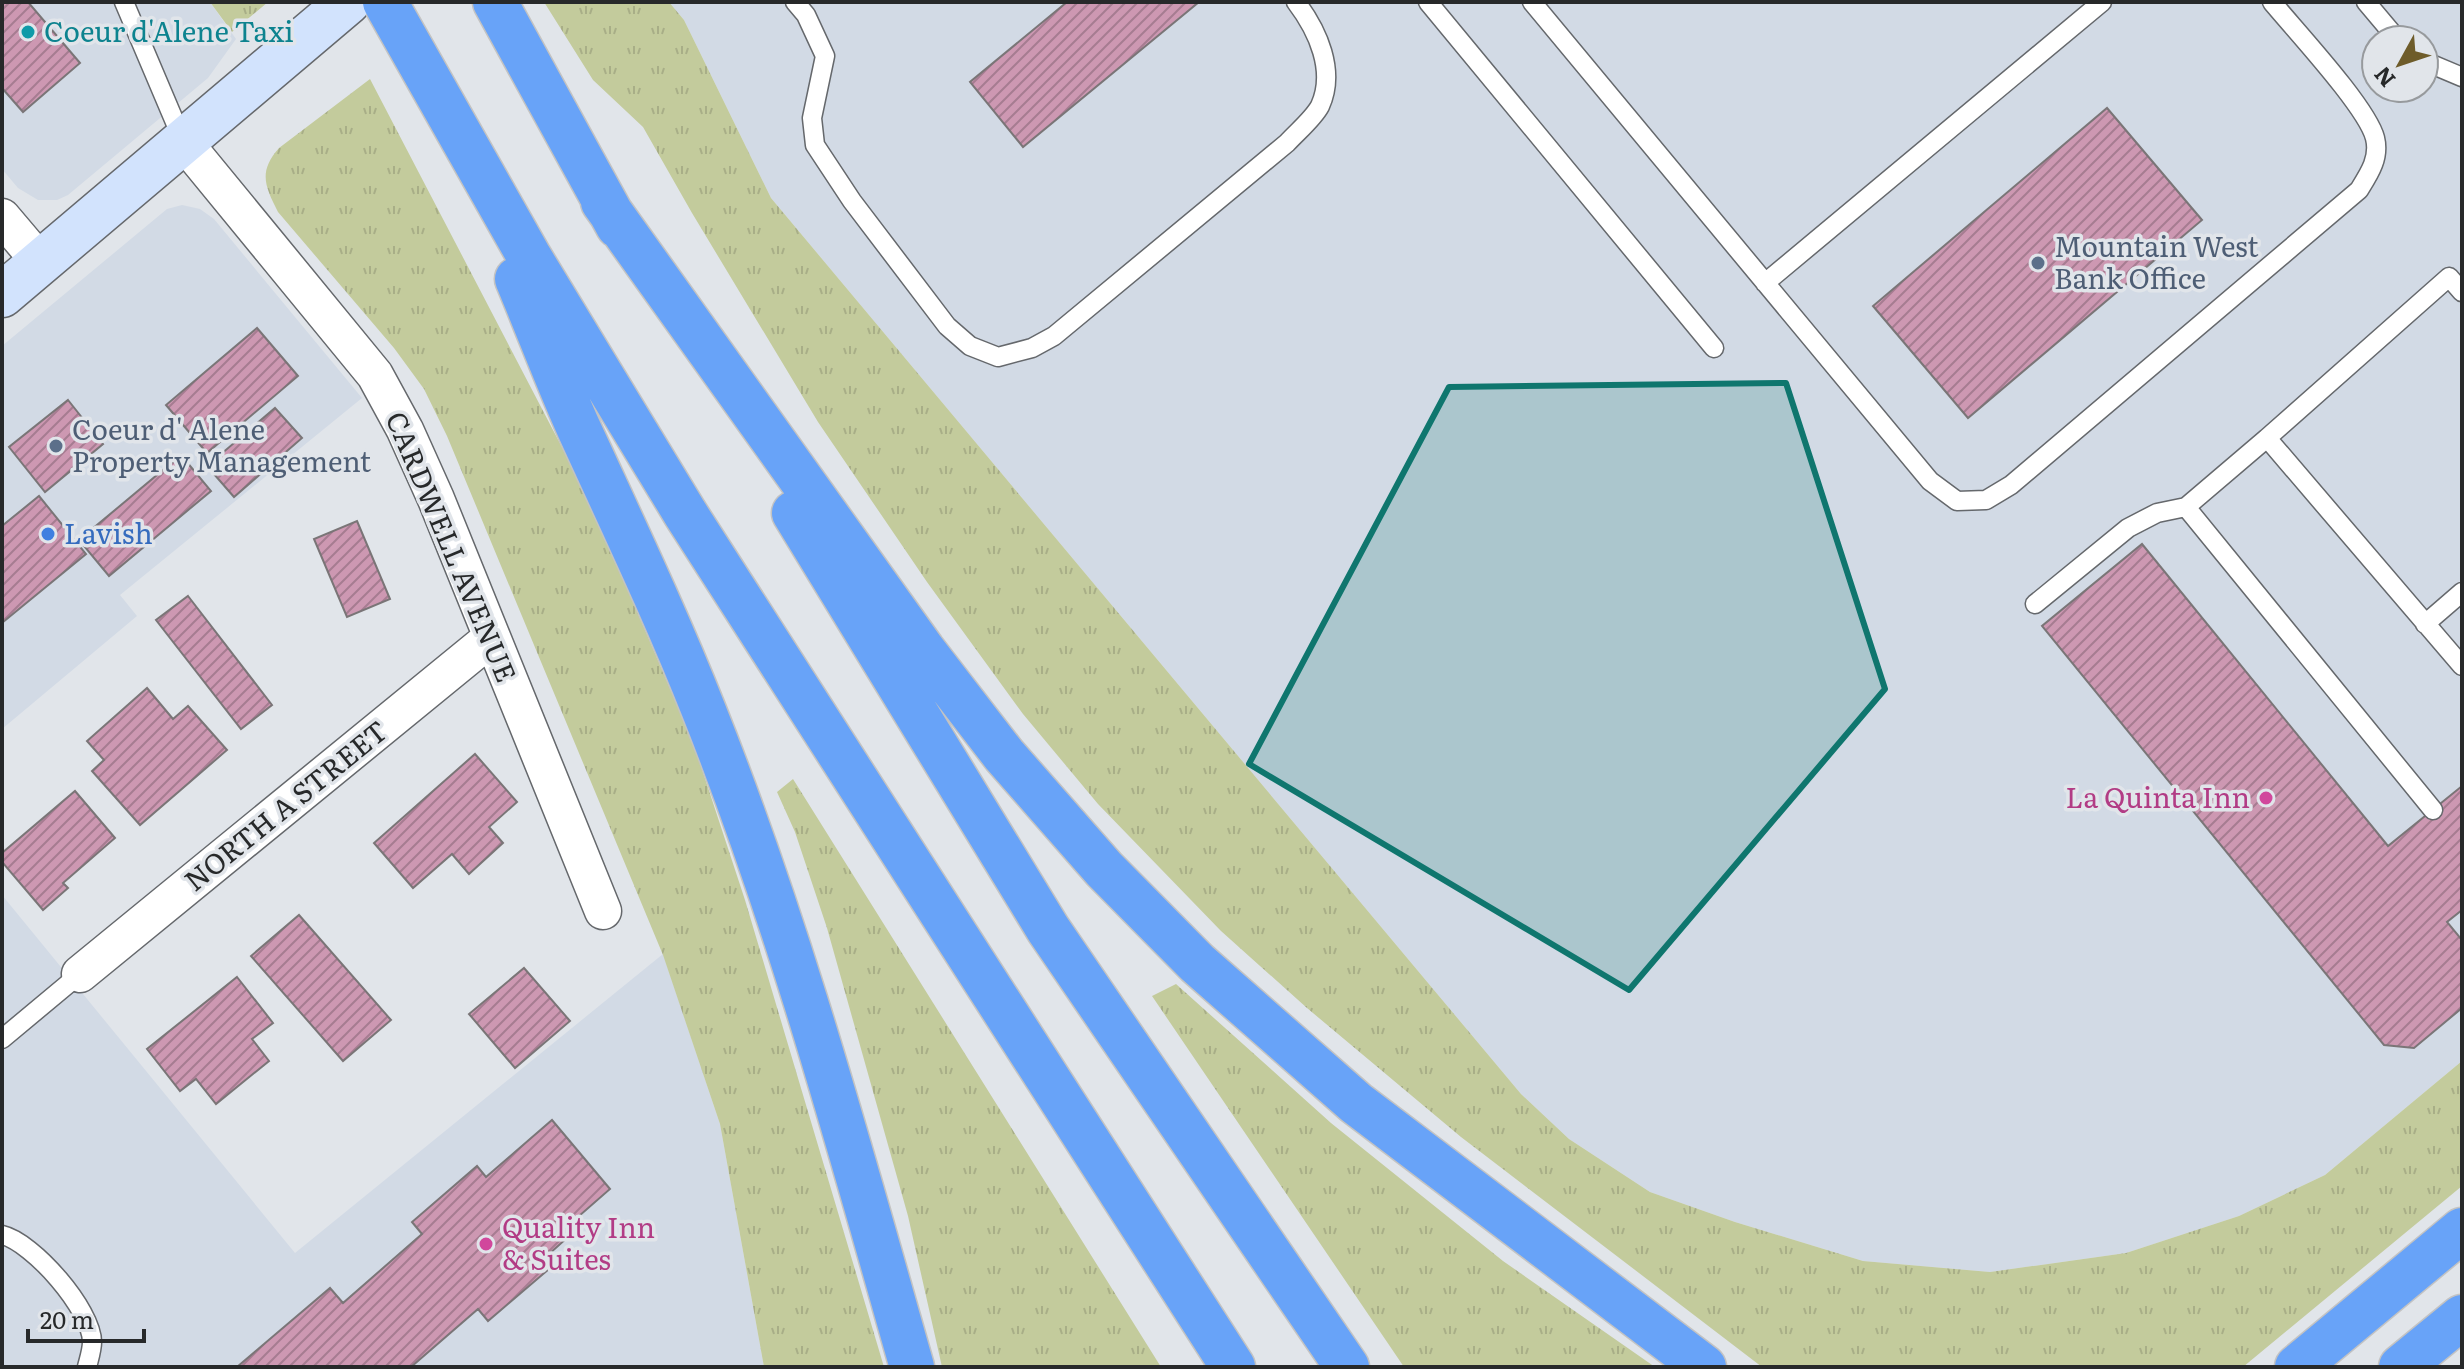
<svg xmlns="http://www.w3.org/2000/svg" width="2464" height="1369" viewBox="0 0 2464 1369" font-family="Literata,serif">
<defs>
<pattern id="grass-tufts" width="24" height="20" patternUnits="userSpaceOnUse" patternTransform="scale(2)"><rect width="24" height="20" fill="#c3cb9c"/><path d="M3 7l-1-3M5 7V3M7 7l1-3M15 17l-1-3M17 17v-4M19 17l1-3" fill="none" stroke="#a8ae87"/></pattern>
<pattern id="building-hatch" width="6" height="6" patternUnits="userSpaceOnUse" patternTransform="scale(2)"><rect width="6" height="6" fill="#cd98b2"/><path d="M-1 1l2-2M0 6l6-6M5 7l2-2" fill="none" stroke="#a67c91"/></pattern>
</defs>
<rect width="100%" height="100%" fill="#e1e5ea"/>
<!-- built -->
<path fill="#d2dae5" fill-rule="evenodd" d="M2,2H210L236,39L208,78L68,195L57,200H38L18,188L2,169Z
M669,2H2462V1061L2325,1175L2239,1216L2126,1253L1990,1272L1863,1261L1735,1222L1650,1192L1569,1139L1521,1094L771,198L684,20ZM2376,40H2424V88H2376Z
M182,205L200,209L214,219L362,398L120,595L137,616L2,729V346L167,209Z
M2,895L295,1253L663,954L720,1124L764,1367H2Z"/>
<!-- grass -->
<path fill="url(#grass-tufts)" d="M210,2H268L232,32Z
M544,2H669L684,20L771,198L1521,1094L1569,1139L1650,1192L1735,1222L1863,1261L1990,1272L2126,1253L2239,1216L2325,1175L2462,1061V1186L2243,1367H1762L1461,1137L1307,1008L1221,931L1098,804L1023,714L927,582L818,422L692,213L643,127L593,80Z
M370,79L589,499L693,742L745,900L884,1367H764L720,1124L663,955L447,436L424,389L394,348L278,212C265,186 258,172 279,148Z
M793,779L1161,1367H942L908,1216L827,928L795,832L777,792Z
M1176,984L1331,1123L1503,1261L1655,1367H1404L1152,996Z"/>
<!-- building -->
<path fill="url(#building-hatch)" stroke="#7a7577" stroke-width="2" d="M2,2H28L80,63L23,112L2,88Z
M1067,2H1199L1023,147L970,82Z
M2107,108L2202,220L1968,418L1873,306Z
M257,328L298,376L207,453L166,405Z
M68,400L103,444L45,492L9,447Z
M275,408L302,438L234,497L207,466Z
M181,455L211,491L109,576L79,540Z
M39,496L86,554L2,623V526Z
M357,521L390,599L347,617L314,539Z
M2142,544L2388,846L2462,786V910L2447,922L2462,940V1008L2414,1048L2384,1045L2042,626Z
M188,596L272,705L241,729L156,620Z
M147,688L173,719L188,706L227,750L140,825L92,771L104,760L87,741Z
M475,754L517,802L489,827L503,843L469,874L452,854L413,888L374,843Z
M75,791L115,838L63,883L68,888L43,910L2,862V853Z
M299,915L391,1020L343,1061L251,956Z
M524,968L570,1021L515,1068L469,1014Z
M237,977L273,1023L252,1039L269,1061L216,1104L196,1079L180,1091L147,1049Z
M552,1120L610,1189L571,1223L577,1229L549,1254L556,1263L488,1321L478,1309L411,1367H237L330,1288L343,1303L422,1234L412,1222L477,1166L486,1177Z"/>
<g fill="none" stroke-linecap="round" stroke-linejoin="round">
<!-- lane casing -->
<g stroke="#65686c" stroke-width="21">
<path id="lane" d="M124,2L183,141
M795,2L806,15L825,56L812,118L815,145L852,201L947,326L970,346L998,357L1032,348L1054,336L1287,143C1297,132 1313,119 1320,106C1336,71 1318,31 1296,2
M1428,2L1714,348
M1532,2L1930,481L1957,501L1986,500L2011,485L2359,190C2369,174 2380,158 2375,138C2367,107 2295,30 2272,2
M2366,2L2398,40
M2424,61L2462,77
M1765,283L2102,2
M2462,292L2449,277L2267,438L2462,666
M2267,438L2186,507L2433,810
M2035,604L2128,528L2157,513L2186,507
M2425,624L2462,592
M2,1039L80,974
M2,1235C33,1242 92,1310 92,1342C92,1350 89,1359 87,1367"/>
</g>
<!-- street casing -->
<g stroke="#65686c" stroke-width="39">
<path id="street" d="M183,141L375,375L405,430L436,499L603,911
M2,217L41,263
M80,974L491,638"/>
</g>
<!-- secondary casing -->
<g stroke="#65686c" stroke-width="47">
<path id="secondary" d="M2,295L348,2"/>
</g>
<!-- highway casing -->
<g stroke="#c3c3c3" stroke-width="47">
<path id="highway" d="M385,2L530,258L685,513L1233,1367
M495,2L618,226
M603,202L923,650L1004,755L1104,869L1197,963L1356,1103L1704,1367
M517,279C538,329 557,380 579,429C622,523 666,615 704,711C789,924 849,1146 912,1367
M794,513L1048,929L1347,1367
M2297,1367L2462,1230
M2401,1367L2462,1317"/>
</g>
<!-- lane -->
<use href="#lane" stroke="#fff" stroke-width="18"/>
<!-- street -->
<use href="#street" stroke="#fff" stroke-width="36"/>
<!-- secondary -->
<use href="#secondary" stroke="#d2e3fd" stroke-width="44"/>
<!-- highway -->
<use href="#highway" stroke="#68a3f8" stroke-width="44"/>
</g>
<!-- marked area -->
<path fill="#0f766e" fill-opacity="0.2" stroke="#0f766e" stroke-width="6" stroke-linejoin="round" d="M1786,383L1885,689L1629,990L1249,764L1449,387Z"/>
<!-- markers -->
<circle fill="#0f9aa8" stroke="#e1e5ea" stroke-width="3" cx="28" cy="32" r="8"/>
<g fill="#5c6f8a" stroke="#e1e5ea" stroke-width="3">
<circle cx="2038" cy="263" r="8"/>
<circle cx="56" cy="446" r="8"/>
</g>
<circle fill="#3f7fe0" stroke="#e1e5ea" stroke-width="3" cx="48" cy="534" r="8"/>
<g fill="#d1479c" stroke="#e1e5ea" stroke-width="3">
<circle cx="2266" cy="798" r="8"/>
<circle cx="486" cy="1244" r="8"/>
</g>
<g text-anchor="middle" stroke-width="7" stroke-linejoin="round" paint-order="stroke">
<!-- culture labels -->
<g font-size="28" fill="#0d838f" stroke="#e1e5ea" text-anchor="start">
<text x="44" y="42">Coeur d'Alene Taxi</text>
</g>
<!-- service labels -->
<g font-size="28" fill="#4e5e75" stroke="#e1e5ea" text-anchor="start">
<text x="2054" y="257">Mountain West<tspan x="2054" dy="32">Bank Office</tspan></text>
<text x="72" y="440">Coeur d' Alene<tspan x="72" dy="32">Property Management</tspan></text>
</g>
<!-- shop labels -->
<g font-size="28" fill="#366cbe" stroke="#e1e5ea" text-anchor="start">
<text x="64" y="544">Lavish</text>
</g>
<!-- street labels -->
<g font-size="28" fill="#27292a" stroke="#e1e5ea">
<text transform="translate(451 547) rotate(67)" y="10">CARDWELL AVENUE</text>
<text transform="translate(286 806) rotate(-39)" y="10">NORTH A STREET</text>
</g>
<!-- hotel labels -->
<g font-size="28" fill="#b23c85" stroke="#e1e5ea" text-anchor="end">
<text x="2250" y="808">La Quinta Inn</text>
<text x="502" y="1238" text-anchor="start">Quality Inn<tspan x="502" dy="32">&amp; Suites</tspan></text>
</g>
</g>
<!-- border -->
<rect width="2464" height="1369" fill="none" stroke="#27292a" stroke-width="8"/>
<!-- north arrow -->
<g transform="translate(2400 64) rotate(230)"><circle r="38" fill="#e1e5ea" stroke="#979a9d" stroke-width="2"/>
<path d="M0-6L14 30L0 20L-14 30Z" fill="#6e5c2a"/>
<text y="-12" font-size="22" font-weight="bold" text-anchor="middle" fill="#27292a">N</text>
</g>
<!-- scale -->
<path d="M28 1329v12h116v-12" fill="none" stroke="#27292a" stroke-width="4"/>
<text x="40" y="1329" font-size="24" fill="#27292a" stroke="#e1e5ea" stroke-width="6" paint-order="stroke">20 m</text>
</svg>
